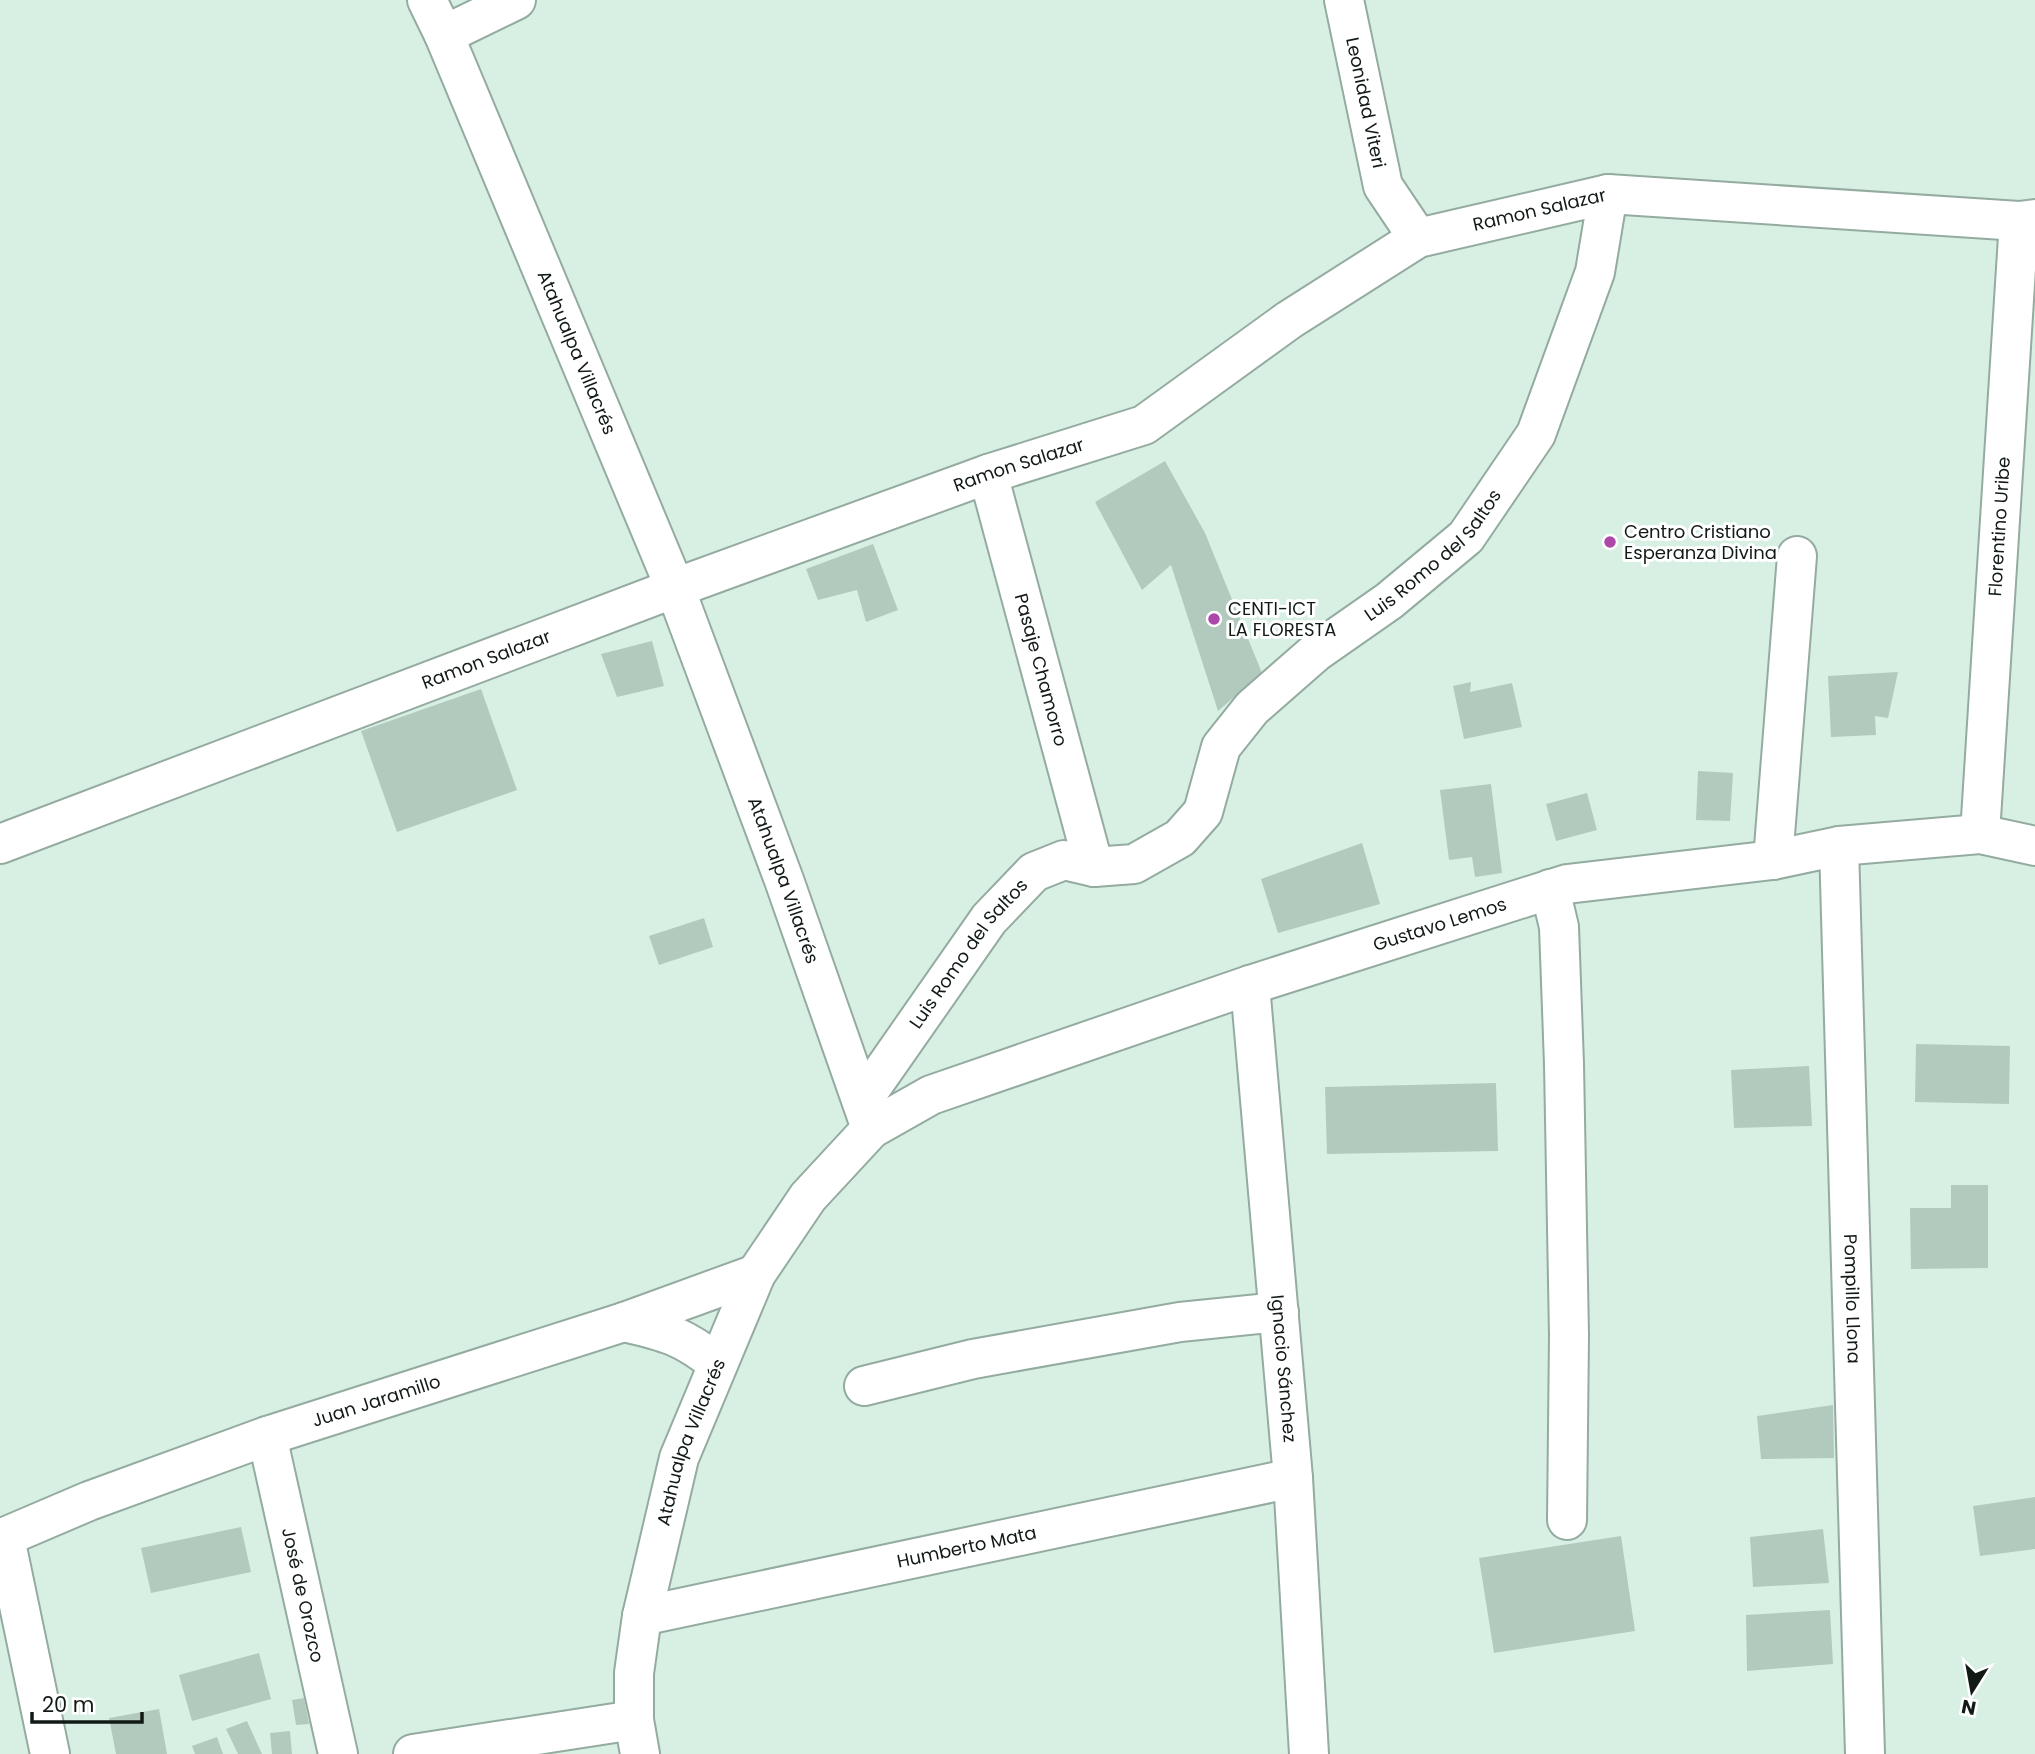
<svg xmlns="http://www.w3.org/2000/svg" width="2035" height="1754" viewBox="0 0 2035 1754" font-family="Poppins,sans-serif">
<rect width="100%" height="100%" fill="#d8f0e4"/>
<!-- building -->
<path fill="#b2cabe" d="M1165,461L1205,533L1262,673L1218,711L1171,565L1142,590L1095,502Z
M873,544L898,610L866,622L857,590L818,600L806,569Z
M652,641L664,686L617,697L601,654Z
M1898,672L1888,718L1875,716L1876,735L1831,737L1828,676Z
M1471,682L1470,692L1512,683L1522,727L1464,739L1453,686Z
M481,689L517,790L397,832L361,731Z
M1698,771L1733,773L1730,821L1696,820Z
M1491,784L1502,873L1475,877L1472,857L1449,860L1440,790Z
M1587,793L1597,830L1556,841L1546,804Z
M1362,843L1380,904L1278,933L1261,879Z
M704,918L713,947L659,965L649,936Z
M1916,1044L2010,1046L2009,1104L1915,1102Z
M1809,1066L1812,1126L1734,1128L1731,1070Z
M1496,1083L1498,1151L1327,1154L1325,1087Z
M1951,1185H1988V1268L1911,1269L1910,1208H1951Z
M1833,1405L1834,1458L1761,1459L1757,1416Z
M2035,1497V1549L1980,1556L1973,1506Z
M241,1527L251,1572L151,1593L141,1548Z
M1823,1529L1829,1583L1753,1587L1750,1537Z
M1621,1536L1635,1631L1494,1653L1479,1558Z
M1830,1610L1833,1664L1747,1671L1746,1615Z
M259,1653L271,1699L192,1721L179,1675Z
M304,1698L309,1724L296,1725L292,1700Z
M159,1709L167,1754H116L109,1718Z
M247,1721L262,1754H238L226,1729Z
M290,1731L292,1754H272L270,1733Z
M217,1737L223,1754H195L192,1746Z"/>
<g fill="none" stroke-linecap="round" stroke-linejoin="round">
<!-- minor casing -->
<g stroke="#94aba0" stroke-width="42">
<g id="minor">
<path id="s1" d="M427,0L444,35L675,588L784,880L867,1117"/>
<path id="s2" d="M1344,0L1383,186L1418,238"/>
<path d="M444,35L516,0"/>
<path id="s3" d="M988,474L1094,867"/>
<path id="s4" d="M1980,834L2019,221"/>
<path id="s5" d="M0,844L675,588L988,474L1144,425L1289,320L1418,238L1608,194L2019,221L2035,219"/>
<path id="s6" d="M1839,846L1865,1754"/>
<path d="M1773,860L1797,556"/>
<path d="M1550,889L1559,927L1564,1064L1569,1336L1567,1520"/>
<path id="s7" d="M1250,985L1293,1478L1309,1754"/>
<path id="s8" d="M862,1101L989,919L1034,872L1064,860L1094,867L1134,864L1180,838L1203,812L1221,747L1252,708L1316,652L1389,601L1466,537L1536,434L1595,272L1608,194"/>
<path d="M624,1322C667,1332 683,1336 718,1364"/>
<path d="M864,1386L973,1359L1180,1322L1279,1312"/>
<path id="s9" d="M267,1436L338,1754"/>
<path d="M5,1538L50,1754"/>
<path id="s10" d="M0,1539L89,1501L267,1436L624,1322L756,1274"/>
<path id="s11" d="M642,1616L1293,1478"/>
<path d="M413,1754L634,1720"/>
<path id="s12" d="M640,1754L634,1720V1673L642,1616L679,1458L756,1274L808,1197L871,1129L931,1095L1250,985L1567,884L1773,860L1839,846L1980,834L2035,846"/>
</g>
</g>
<!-- minor -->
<use href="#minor" stroke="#fff" stroke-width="38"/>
</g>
<!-- markers -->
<g fill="#ae47aa" stroke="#fff" stroke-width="2.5">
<circle cx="1610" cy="542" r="7"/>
<circle cx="1214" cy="619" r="7"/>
</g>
<g text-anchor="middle" stroke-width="6" stroke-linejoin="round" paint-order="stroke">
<!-- street labels -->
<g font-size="18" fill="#121a16" stroke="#fff">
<text dy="6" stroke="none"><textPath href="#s2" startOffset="105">Leonidad Viteri</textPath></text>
<text dy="6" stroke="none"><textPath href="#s5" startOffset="1675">Ramon Salazar</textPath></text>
<text dy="6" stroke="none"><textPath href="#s1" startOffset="383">Atahualpa Villacrés</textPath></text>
<text dy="6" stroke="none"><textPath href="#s5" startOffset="1087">Ramon Salazar</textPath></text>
<text dy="6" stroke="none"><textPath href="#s4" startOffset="308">Florentino Uribe</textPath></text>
<text dy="6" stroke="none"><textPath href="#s8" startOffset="833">Luis Romo del Saltos</textPath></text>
<text dy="6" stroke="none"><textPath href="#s5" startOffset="520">Ramon Salazar</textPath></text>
<text dy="6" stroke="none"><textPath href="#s3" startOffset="203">Pasaje Chamorro</textPath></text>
<text dy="6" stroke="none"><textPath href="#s1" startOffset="950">Atahualpa Villacrés</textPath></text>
<text dy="6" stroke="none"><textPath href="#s12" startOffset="1292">Gustavo Lemos</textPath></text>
<text dy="6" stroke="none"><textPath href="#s8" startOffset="182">Luis Romo del Saltos</textPath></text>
<text dy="6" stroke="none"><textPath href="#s6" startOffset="453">Pompillo Llona</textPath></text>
<text dy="6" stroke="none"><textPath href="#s7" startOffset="385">Ignacio Sánchez</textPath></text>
<text dy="6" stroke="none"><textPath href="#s10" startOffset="401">Juan Jaramillo</textPath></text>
<text dy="6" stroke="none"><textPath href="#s12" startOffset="320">Atahualpa Villacrés</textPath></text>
<text dy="6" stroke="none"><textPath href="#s11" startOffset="332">Humberto Mata</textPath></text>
<text dy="6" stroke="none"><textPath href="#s9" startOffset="163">José de Orozco</textPath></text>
</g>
<!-- poi labels -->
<g font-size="18" fill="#121a16" stroke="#fff" text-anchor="start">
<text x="1624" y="538">Centro Cristiano<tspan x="1624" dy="21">Esperanza Divina</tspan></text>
<text x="1228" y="615">CENTI-ICT<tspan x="1228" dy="21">LA FLORESTA</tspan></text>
</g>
</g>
<!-- north arrow -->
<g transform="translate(1972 1691) rotate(191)" stroke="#ffffff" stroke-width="5" paint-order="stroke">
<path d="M0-5L12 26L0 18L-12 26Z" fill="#121a16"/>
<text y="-10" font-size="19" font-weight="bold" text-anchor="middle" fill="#121a16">N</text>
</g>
<!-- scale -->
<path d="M32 1712v10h110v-10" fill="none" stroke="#121a16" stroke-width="3.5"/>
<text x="42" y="1712" font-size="21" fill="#121a16" stroke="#ffffff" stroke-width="5" paint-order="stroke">20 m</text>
</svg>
